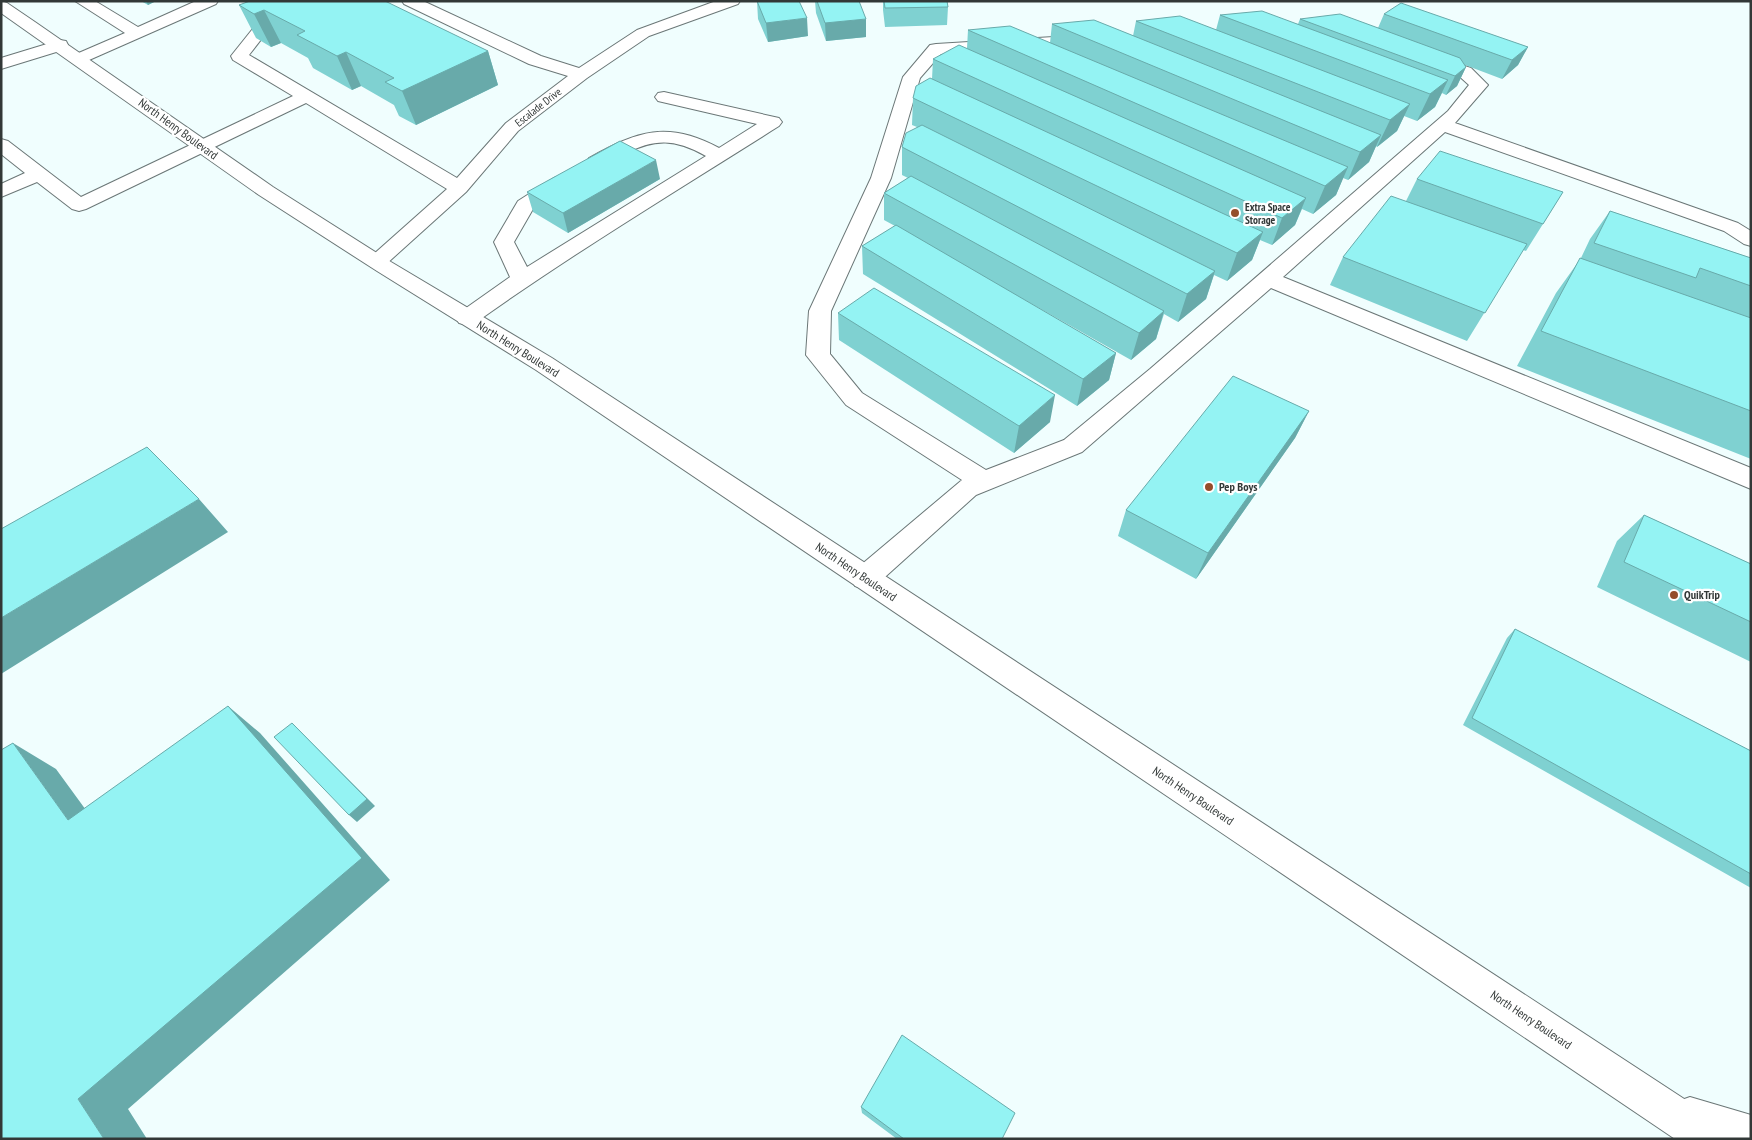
<svg xmlns="http://www.w3.org/2000/svg" width="1752" height="1140" viewBox="0 0 1752 1140" font-family="'PT Sans Narrow',sans-serif">
<rect width="100%" height="100%" fill="#f0fefe"/>
<g fill="none" stroke-linecap="round" stroke-linejoin="round">
<!-- minor casing -->
<g stroke="#6b7777" stroke-width="2">
<path id="minor" d="M75,1H95L138,27L196,1H218L216,4L80,64L74,63L72,59L74,55L125,33Z
M275,1H291L249,55L457,178L506,123L568,76L529,64L404,4L402,1H423L541,56L579,68L637,30L716,1H740L738,4L649,36L587,78L518,131L466,192L384,266L377,268L370,266L366,261L447,189L306,103L86,209L79,211L72,209L37,182L1,197V184L25,173L1,154V139L8,141L81,197L293,96L233,60L231,56Z
M1087,35L1093,37L1095,40L1093,43L941,54L920,78L891,178L831,311L830,354L862,393L986,470L1064,440L1150,369L1448,111L1469,85L1459,76L1421,63L1419,59L1421,55L1427,54L1471,68L1488,85L1455,123L1738,223L1751,231V246L1744,244L1724,231L1445,132L1283,277L1751,468V489L1271,288L1082,452L976,495L875,586L865,589L855,586L851,578L855,570L962,480L846,405L806,355L809,311L871,178L903,77L930,45L936,44Z
M60,40L66,41L68,45L66,49L1,69V58Z
M664,92L779,118L782,122L779,126C678,190 573,253 475,323L467,325L459,323L456,318L459,313L510,277L494,242L518,201L554,178L561,176L568,178L571,182L568,186L533,209L514,242L527,267L706,156C675,139 656,138 624,154C615,159 606,165 596,168L589,166L587,162L589,158C637,131 668,120 719,148L757,124L658,101L655,97L658,93Z"/>
</g>
<!-- major casing -->
<g stroke="#6b7777" stroke-width="2">
<path id="major" d="M1690,1097L1751,1115V1139H1701L1676,1130L1671,1116L1676,1102Z"/>
</g>
<!-- highway casing -->
<g stroke="#6b7777" stroke-width="2">
<path id="highway" d="M1,1L7,3L35,22L273,187L391,262L552,358L1724,1125L1730,1139H1675L536,370L377,271L259,195L1,13Z"/>
</g>
<!-- minor -->
<use href="#minor" fill="#fff" fill-rule="evenodd"/>
<!-- major -->
<use href="#major" fill="#fff" fill-rule="evenodd"/>
<!-- highway -->
<use href="#highway" fill="#fff" fill-rule="evenodd"/>
</g>
<!-- wall -->
<path fill="#7fd1d1" d="M141,1H156L148,5Z
M757,1L808,36L768,42L758,19Z
M815,1H859L866,37L826,41L816,13Z
M883,1H947L948,7L947,25L885,27L883,10Z
M239,5L488,51L498,85L416,125L399,116L394,105L361,86L352,90L313,68L308,58L281,43L271,47L256,38Z
M1384,14L1528,47L1518,65L1502,79L1465,65L1466,67L1457,86L1446,95L1442,93L1435,107L1417,121L1404,116L1397,131L1377,147L1376,146L1369,162L1348,180L1343,178L1336,195L1313,214L1302,209L1295,225L1272,245L1260,240L1252,260L1227,281L1214,275L1206,299L1178,322L1164,314L1156,339L1131,360L1016,295L1116,353L1109,380L1077,406L863,274L862,246L895,226L884,220V193L908,178L902,175V147L917,127L912,125L913,98L932,79L933,59L967,48L968,30L1050,43L1052,24L1133,36L1136,21L1216,30L1220,15L1298,24L1300,19L1378,28Z
M660,179L568,233L533,212L527,192Z
M1417,179L1563,192L1526,251L1523,250L1467,341L1330,285L1343,257L1406,201Z
M1610,211L1751,258V459L1517,366L1556,293L1581,258L1590,239Z
M838,313L1050,422L1014,453L839,340Z
M1309,411L1295,438L1196,579L1118,536L1126,510Z
M1644,515L1751,564V662L1597,587L1617,541Z
M1515,629L1751,751V888L1463,725L1507,638Z
M861,1107L1002,1139H897L862,1113Z"/>
<!-- shaded-wall -->
<path fill="#68aaaa" d="M146,1H156L148,5Z
M264,10L281,43L271,47L254,14Z
M807,18L808,36L768,42L766,23Z
M866,19V37L826,41L825,23Z
M1528,47L1518,65L1502,79L1512,60Z
M488,51L498,85L416,125L402,91Z
M346,52L361,86L352,90L337,56Z
M1466,67L1457,86L1446,95L1455,76Z
M1448,80L1435,107L1417,121L1430,94Z
M1410,104L1397,131L1377,147L1390,120Z
M1381,135L1369,162L1348,180L1360,152Z
M656,160L660,179L568,233L563,213Z
M1348,167L1336,195L1313,214L1325,186Z
M1306,198L1295,225L1272,245L1282,218Z
M1263,232L1252,260L1227,281L1237,253Z
M1215,271L1206,299L1178,322L1187,294Z
M1164,311L1156,339L1131,360L1139,333Z
M1116,353L1109,380L1077,406L1083,379Z
M1055,395L1050,422L1014,453L1019,426Z
M1309,411L1295,438L1196,579L1208,553Z
M199,499L228,532L1,674V618Z
M228,706L260,733L390,880L128,1109L147,1139H104L78,1099Z
M292,723L375,806L357,822L349,815Z
M13,743L56,769L110,843L68,820Z"/>
<!-- building -->
<path fill="#94f3f3" stroke="#68aaaa" d="M250,1H385L488,51L402,91L385,82L394,78L346,52L337,56L297,35L305,31L264,10L254,14L239,5Z
M757,1H799L807,18L766,23Z
M817,1H859L866,19L825,23Z
M884,1H947L948,7L885,8Z
M1401,3L1528,47L1512,60L1384,14Z
M1262,11L1448,80L1430,94L1220,15Z
M1340,14L1460,58L1466,67L1455,76L1300,19Z
M1180,16L1410,104L1390,120L1136,21Z
M1094,20L1381,135L1360,152L1052,24Z
M1010,26L1348,167L1325,186L968,30Z
M959,45L1306,198L1282,218L933,59Z
M930,78L1263,232L1237,253L913,98L916,86Z
M922,125L1215,271L1187,294L902,147L906,133Z
M620,141L656,160L563,213L527,192Z
M1440,151L1563,192L1543,224L1417,179Z
M911,176L1164,311L1139,333L884,193Z
M1391,196L1527,244L1485,313L1343,257Z
M1610,211L1751,258V286L1700,268L1696,278L1594,243Z
M896,225L1116,353L1083,379L862,246Z
M1580,258L1751,318V411L1541,331Z
M874,288L1055,395L1019,426L838,313Z
M1233,376L1309,411L1208,553L1126,510Z
M147,447L199,499L1,618V529Z
M1644,515L1751,564V622L1624,562Z
M1515,629L1751,751V874L1472,718Z
M228,706L362,858L78,1099L104,1139H1V750L13,743L68,820Z
M292,723L367,799L349,815L274,737Z
M902,1035L1015,1113L1002,1139H904L861,1107Z"/>
<!-- markers -->
<g fill="#954d2a" stroke="#fff" stroke-width="2">
<circle cx="1235" cy="213" r="5"/>
<circle cx="1209" cy="487" r="5"/>
<circle cx="1674" cy="595" r="5"/>
</g>
<g text-anchor="middle" stroke-width="4.5" stroke-linejoin="round" paint-order="stroke">
<!-- far-street labels -->
<g font-size="11" fill="#323837" stroke="#fff">
<text transform="translate(538 107) rotate(-38)" y="4">Escalade Drive</text>
</g>
<!-- far-poi labels -->
<g font-size="11" font-weight="bold" fill="#323837" stroke="#fff" text-anchor="start">
<text x="1245" y="211">Extra Space<tspan x="1245" dy="13">Storage</tspan></text>
</g>
<!-- street labels -->
<g font-size="12" fill="#323837" stroke="#fff">
<text transform="translate(178 129) rotate(36)" y="4">North Henry Boulevard</text>
<text transform="translate(518 349) rotate(32)" y="4">North Henry Boulevard</text>
<text transform="translate(856 572) rotate(34)" y="4">North Henry Boulevard</text>
<text transform="translate(1193 796) rotate(34)" y="4">North Henry Boulevard</text>
<text transform="translate(1531 1020) rotate(34)" y="4">North Henry Boulevard</text>
</g>
<!-- poi labels -->
<g font-size="12" font-weight="bold" fill="#323837" stroke="#fff" text-anchor="start">
<text x="1219" y="491">Pep Boys</text>
<text x="1684" y="599">QuikTrip</text>
</g>
</g>
<!-- border -->
<rect width="1752" height="1140" fill="none" stroke="#323837" stroke-width="5"/>
</svg>
